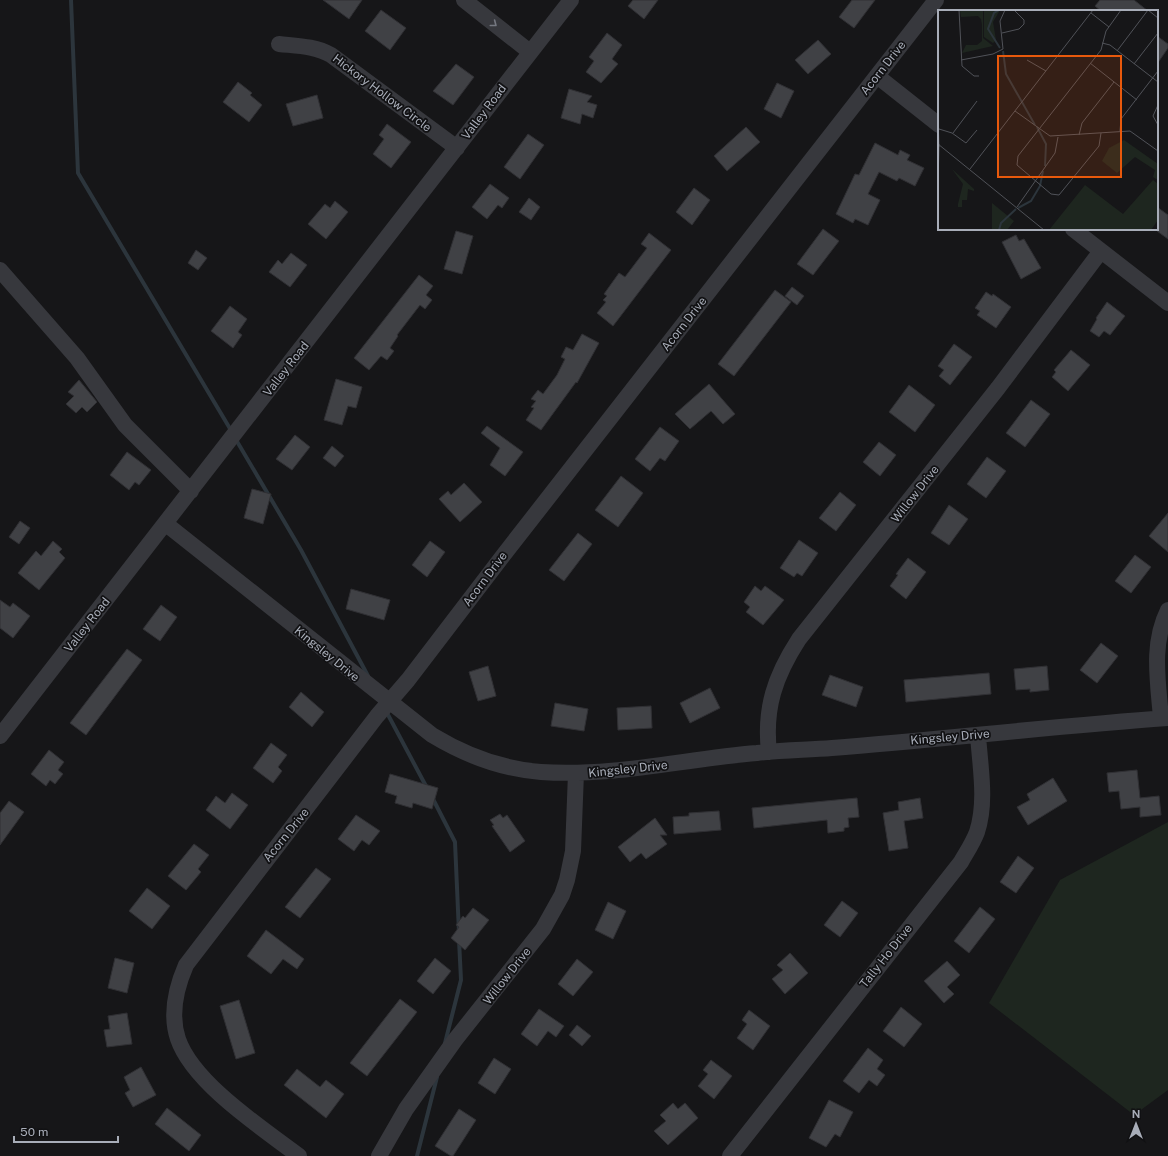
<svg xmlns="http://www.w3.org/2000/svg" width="1168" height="1156" viewBox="0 0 1168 1156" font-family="'Public Sans',sans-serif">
<rect width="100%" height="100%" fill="#161618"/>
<!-- green -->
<path fill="#1e261f" d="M1168,822V1090L1134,1115L989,1003L1060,880Z"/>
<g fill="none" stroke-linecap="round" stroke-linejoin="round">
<!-- stream -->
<path stroke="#2c353c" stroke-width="4" d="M71,0L78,173L232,432
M235,438L301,550L368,676
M386,711L427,788
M432,797L455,842L459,933
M445,1043L461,980L459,940
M417,1156L437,1077"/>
</g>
<!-- building -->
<path fill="#404145" stroke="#303034" d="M323,0H362L349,19Z
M633,0H658L644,19L628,6Z
M852,0H875L854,28L839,17Z
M1100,0H1134L1148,11H1101L1095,6Z
M381,10L406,28L390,50L365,31Z
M607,33L622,45L612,59L618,64L601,83L586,72L594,61L589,57Z
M1157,36L1168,44V48L1157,64Z
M818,40L831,54L808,74L795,60Z
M456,64L474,77L453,105L433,91Z
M238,82L252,93L250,95L262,105L249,122L223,102Z
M777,83L794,91L781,118L764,109Z
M569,89L592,96L587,102L597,105L593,118L582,114L580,124L561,118Z
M317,95L323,118L293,126L286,104Z
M387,124L411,142L391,168L373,154L384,139L379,135Z
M746,127L760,142L727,171L714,156Z
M528,134L544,145L520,179L504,167Z
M875,143L898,155L900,150L910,155L907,160L924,168L915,186L899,178L897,181L879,172L868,194L880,200L868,225L855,219L853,223L836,214L855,174L859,175Z
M490,184L509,198L502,208L498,205L487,219L472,207Z
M694,188L710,200L692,225L676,212Z
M529,198L540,207L531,220L519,212Z
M335,201L348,212L326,239L308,224L325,204L330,208Z
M1157,207L1168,215V239L1157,231Z
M823,229L839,241L813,275L797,264Z
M456,231L473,236L462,274L444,269Z
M649,233L671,250L613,326L597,313L606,302L603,300L607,296L604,294L619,273L625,277L647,248L641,244Z
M1016,235L1019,241L1024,239L1041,268L1021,279L1002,242Z
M196,250L207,258L198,270L188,263Z
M291,253L307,265L290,287L269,272L278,260L282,264Z
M419,275L433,286L426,295L432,300L425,309L420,305L397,335L398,336L390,348L394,351L387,360L381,356L369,370L354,358Z
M792,287L804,296L797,305L785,296Z
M775,290L791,302L734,376L718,364Z
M986,292L992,296L993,294L1011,307L996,328L977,315L980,311L975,308Z
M1107,302L1125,316L1110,335L1104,331L1099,337L1090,331L1097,319L1096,318Z
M230,306L247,319L238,332L242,335L233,348L211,331Z
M582,334L599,343L577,383L576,382L541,430L526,420L534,408L531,407L536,401L531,399L538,390L543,394L557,375L565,359L561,357L566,347L573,350Z
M954,344L972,357L950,385L939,376L944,370L938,366Z
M1071,350L1090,365L1068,391L1052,377L1056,372L1054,370Z
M336,379L362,387L356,408L348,406L342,425L324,420Z
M79,380L97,402L87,412L82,407L76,413L66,404L74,396L68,392Z
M709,384L735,414L723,424L711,411L690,429L675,414Z
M909,385L935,405L915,432L889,412Z
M1031,400L1050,414L1025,447L1006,433Z
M487,426L523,452L505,476L490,465L500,448L481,433Z
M660,427L679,441L665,461L660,458L650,471L635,459Z
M295,435L310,447L292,470L276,459Z
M879,442L896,455L880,476L863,462Z
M332,446L344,456L335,467L323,458Z
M127,452L151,470L139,485L135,482L129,490L110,475Z
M987,457L1006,471L986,498L967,484Z
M621,476L643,493L618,527L595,510Z
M464,483L482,502L460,522L439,499L448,491L451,495Z
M252,489L271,494L263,524L244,518Z
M840,492L856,505L836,531L819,518Z
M949,505L968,519L949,545L931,533Z
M1168,513V552L1149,536Z
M20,521L30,528L19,544L9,537Z
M578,533L592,544L564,581L549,570Z
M799,540L818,553L802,576L797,573L794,577L780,568Z
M53,541L62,549L59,552L65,558L39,590L18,573L36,551L41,556Z
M430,541L445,552L427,577L412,565Z
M1135,555L1151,567L1131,593L1115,581Z
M908,558L926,572L906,599L890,586L898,575L896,574Z
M755,586L761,591L765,586L784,600L763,625L746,612L750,607L744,602Z
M351,589L390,600L384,620L346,609Z
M0,600L10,607L13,603L30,616L13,638L0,628Z
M161,605L177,617L160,641L143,629Z
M1101,643L1118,656L1097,683L1080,670Z
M127,649L142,660L86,735L70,723Z
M488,666L496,696L478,701L469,672Z
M1047,666L1049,690L1030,692V689L1016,690L1014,669Z
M989,673L991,694L906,702L904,680Z
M830,675L863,687L856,707L822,695Z
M710,688L720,708L690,723L680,703Z
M301,692L324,712L312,727L289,707Z
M555,703L588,709L584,731L551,726Z
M651,706L652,728L618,730L617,708Z
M271,743L287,755L278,767L282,771L273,783L253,768Z
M49,750L64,762L58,770L63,774L55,784L50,780L46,786L31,774Z
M1137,770L1140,798L1159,796L1161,815L1140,817V807L1121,809L1119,791L1109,792L1107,773Z
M390,774L438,788L432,809L413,803L412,808L395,803L397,796L385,792Z
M1053,778L1067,801L1028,825L1017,807L1030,800L1027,794Z
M232,793L248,805L230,829L206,810L216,796L225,803Z
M857,798L859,817L848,818L849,827L844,828V831L828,833L827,820L754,828L752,808Z
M920,798L923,818L904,821L908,848L889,851L883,813L899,810L898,802Z
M9,801L24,812L0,845V813Z
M719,811L721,830L674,834L673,817L689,816V813Z
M500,814L503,818L507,815L525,841L510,852L492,826L494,825L490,820Z
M356,815L380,831L369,845L362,840L354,851L338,839Z
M655,818L667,835H660L667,844L646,859L641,853L630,862L618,847Z
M194,844L209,855L198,869L201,872L186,890L168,876Z
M1018,856L1034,868L1016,893L1000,882Z
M316,868L331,879L300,918L285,907Z
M147,888L170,906L152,929L129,911Z
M842,901L858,913L840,937L824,925Z
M608,902L626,911L613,939L595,930Z
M980,907L995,919L969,953L954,941Z
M473,908L489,920L465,950L451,938L459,927L456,925L463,916L465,918Z
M266,930L304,959L297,969L283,959L271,974L247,956Z
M790,953L808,973L785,994L772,979L783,970L777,965Z
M115,958L134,963L127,993L108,988Z
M435,958L451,971L433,994L417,981Z
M577,959L593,972L573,996L558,984Z
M947,961L960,975L947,987L954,994L944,1003L924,981Z
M400,999L417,1012L367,1076L350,1063Z
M239,1000L255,1053L236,1059L220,1006Z
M901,1007L922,1024L904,1047L883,1031Z
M539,1009L564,1026L556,1037L548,1031L537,1046L521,1034Z
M749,1010L770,1026L753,1050L737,1038L747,1024L742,1020Z
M127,1013L132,1044L107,1047L104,1030L110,1029L108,1016Z
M577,1025L591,1036L582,1046L569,1035Z
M868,1048L883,1060L877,1069L885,1075L877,1086L869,1080L859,1093L843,1081Z
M494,1058L511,1069L495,1094L478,1083Z
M711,1060L732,1076L714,1099L698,1086L708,1074L703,1070Z
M141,1067L156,1095L133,1107L125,1093L130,1090L124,1077Z
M297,1069L320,1087L326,1080L344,1094L326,1118L284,1085Z
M829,1100L853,1112L840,1137L835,1134L826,1147L809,1138Z
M673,1103L678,1109L685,1103L698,1118L668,1145L654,1131L666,1121L660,1115Z
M167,1108L201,1135L189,1151L155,1124Z
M459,1109L476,1120L453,1156H451L435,1146Z"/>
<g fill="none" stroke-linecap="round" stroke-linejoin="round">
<!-- minor -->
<path stroke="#37383d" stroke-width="16" d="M464,0L530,52
M279,44C298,46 315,46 331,55L457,148
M877,76L939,125
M1073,229L1168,303
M0,270L77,358L125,425L191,491
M166,524L432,735C465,755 502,769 541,772C614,777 684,759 757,753C782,750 807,750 832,748C944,739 1056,726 1168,718
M1161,718C1158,681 1151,644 1168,610
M0,736L571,0
M769,752C764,708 775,676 799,639L998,388L1101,251
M299,1156C262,1128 193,1083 178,1039C170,1015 176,988 186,965L377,716L408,680L502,557L936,0
M379,1156L406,1109L455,1040L543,929L562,895L567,880L573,851L576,773
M730,1156L961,862C966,853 973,843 977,832C987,802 980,766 978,735"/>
</g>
<!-- one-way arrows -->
<defs><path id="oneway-chevron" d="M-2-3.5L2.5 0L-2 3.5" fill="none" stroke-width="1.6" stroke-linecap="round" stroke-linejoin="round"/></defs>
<use stroke="#757881" href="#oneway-chevron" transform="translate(494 24) rotate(38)"/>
<g text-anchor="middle" stroke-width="3.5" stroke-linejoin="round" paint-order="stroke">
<!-- street labels -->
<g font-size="12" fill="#a8adb8" stroke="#111113">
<text transform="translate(883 68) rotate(-52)" y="4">Acorn Drive</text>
<text transform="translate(382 93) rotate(37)" y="4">Hickory Hollow Circle</text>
<text transform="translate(484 112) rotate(-53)" y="4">Valley Road</text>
<text transform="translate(684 324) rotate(-52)" y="4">Acorn Drive</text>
<text transform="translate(286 369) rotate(-52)" y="4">Valley Road</text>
<text transform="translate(915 494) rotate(-52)" y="4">Willow Drive</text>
<text transform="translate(485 579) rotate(-53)" y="4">Acorn Drive</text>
<text transform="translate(87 625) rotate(-52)" y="4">Valley Road</text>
<text transform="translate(327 654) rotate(39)" y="4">Kingsley Drive</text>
<text transform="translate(950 737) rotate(-5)" y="4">Kingsley Drive</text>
<text transform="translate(628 769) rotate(-6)" y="4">Kingsley Drive</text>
<text transform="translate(286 835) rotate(-51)" y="4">Acorn Drive</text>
<text transform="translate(886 956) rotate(-52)" y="4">Tally Ho Drive</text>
<text transform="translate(507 976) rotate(-52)" y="4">Willow Drive</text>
</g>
</g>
<!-- overview -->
<g transform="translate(938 10)">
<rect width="220" height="220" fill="#161618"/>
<path d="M22,0H45V28L55,36L24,43L28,35H39L44,31V15L43,9L40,6L23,7ZM46,0H62L55,12L58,30L55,33L46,27ZM186,130L220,154V170L215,167L217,160L197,147L179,163L164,151L171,138ZM14,159L36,179V181L30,179L29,190H24V197H20V194L25,174ZM215,170L220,174V210L213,220H111L147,175L185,204ZM54,193L76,211L69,220H54Z" fill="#1e261f"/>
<path fill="none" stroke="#2c353c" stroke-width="2" d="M61,0L56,3L50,19L62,38M65,41L68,64L97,115M99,117L108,134L107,156M80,198L93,191L102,176L105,161M61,220L63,213L78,199"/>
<path fill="none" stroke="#505258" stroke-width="1" d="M21,0L24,56L36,66H41M210,0L220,8M153,3L171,17M64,23L81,19L86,14V10L76,0M164,33L172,35L220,72M179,41L210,0M23,50L55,44L65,39L62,11L67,0M89,50L108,61M152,53L199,90M196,54L220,23M220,95L215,106L220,115M77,101L112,126L192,121L220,141M0,107L1,137M1,119L14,123L28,133L39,120M182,121L183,109L220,61M15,123L39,91M163,123L161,136L121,185L113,184L79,155L80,146L163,40L168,21L183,0M141,125L144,113L176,72M0,134L106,220M32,159L155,0M0,175L1,134M79,197L117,143L120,127"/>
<path fill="#e8590c" fill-opacity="0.15" stroke="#e8590c" stroke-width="2" d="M60,46H183V167H60Z"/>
<rect width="220" height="220" fill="none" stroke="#a8adb8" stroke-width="2"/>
</g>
<!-- north arrow -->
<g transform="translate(1136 1124)" stroke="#111113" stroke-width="3" paint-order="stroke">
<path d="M0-3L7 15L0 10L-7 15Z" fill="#a8adb8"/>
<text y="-6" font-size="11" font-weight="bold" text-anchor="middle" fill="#a8adb8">N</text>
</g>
<!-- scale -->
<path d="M14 1136v6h104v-6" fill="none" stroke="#a8adb8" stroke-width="2"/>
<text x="20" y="1136" font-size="12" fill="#a8adb8" stroke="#111113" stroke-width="3" paint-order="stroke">50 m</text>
</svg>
